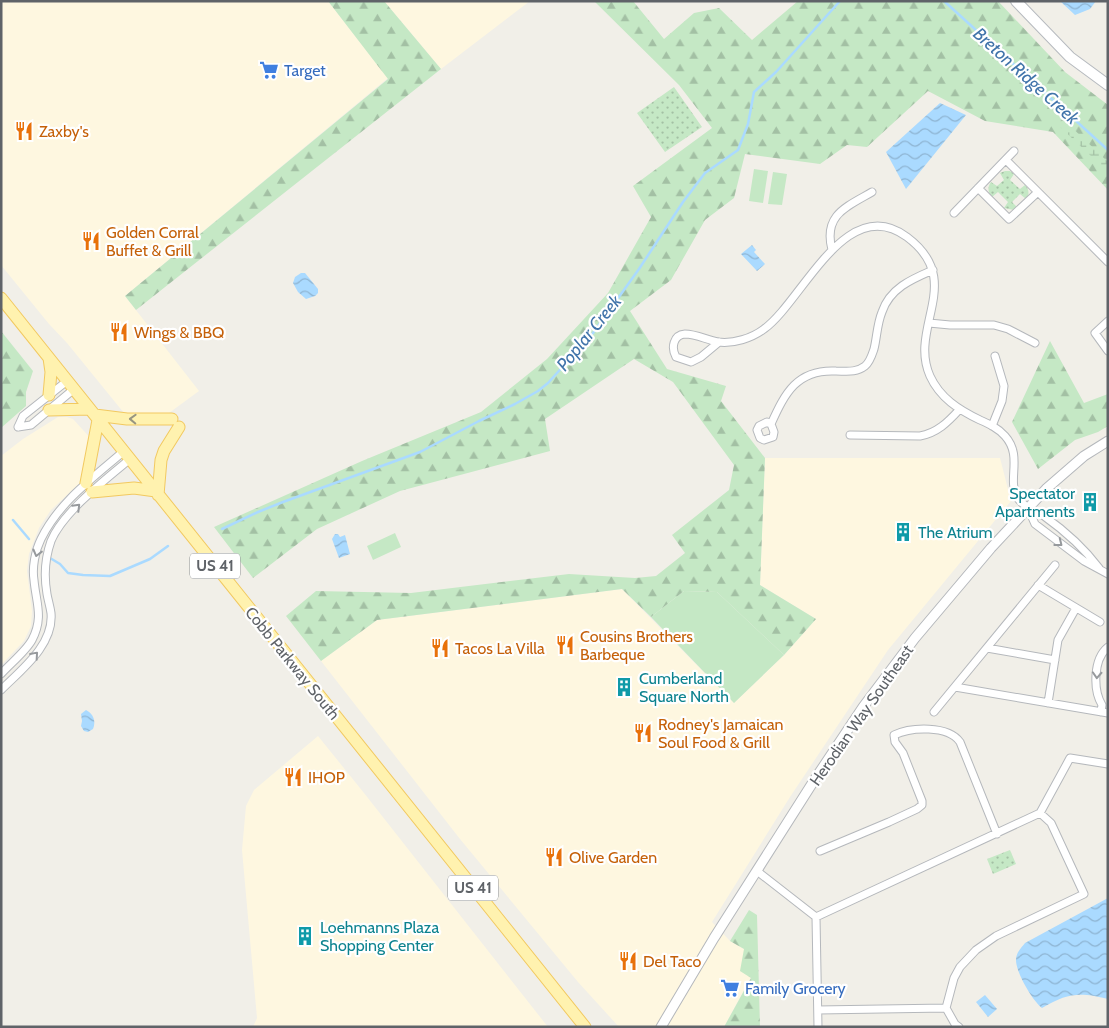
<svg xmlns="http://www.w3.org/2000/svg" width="1109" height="1028" viewBox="0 0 1109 1028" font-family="Cabin,sans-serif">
<defs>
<pattern id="forest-firs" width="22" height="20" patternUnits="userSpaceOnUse" patternTransform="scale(1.25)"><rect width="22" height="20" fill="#c5e8c5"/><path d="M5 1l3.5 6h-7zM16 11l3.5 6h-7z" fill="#a3c0a4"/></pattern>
<pattern id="wetland-marsh" width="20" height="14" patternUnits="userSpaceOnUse" patternTransform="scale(1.25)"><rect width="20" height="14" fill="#c5e8c5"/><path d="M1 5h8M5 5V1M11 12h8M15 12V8" fill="none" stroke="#a3c0a4"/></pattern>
<pattern id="park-dots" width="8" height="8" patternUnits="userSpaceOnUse" patternTransform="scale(1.25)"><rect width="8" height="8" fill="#c5e8c5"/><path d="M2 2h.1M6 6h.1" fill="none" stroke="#a3c0a4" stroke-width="1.8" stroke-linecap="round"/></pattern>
<pattern id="water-waves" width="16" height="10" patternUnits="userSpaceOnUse" patternTransform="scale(1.25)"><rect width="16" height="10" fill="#aadaff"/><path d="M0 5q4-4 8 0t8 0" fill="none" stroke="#8eb4d2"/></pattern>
</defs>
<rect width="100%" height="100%" fill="#f1efe8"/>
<!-- commercial -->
<path fill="#fef7e0" d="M1,1H328L388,78L125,296L199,391L169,413L137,415L124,413L67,343L49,324L1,265Z
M384,1H530L441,69Z
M58,417H67L73,419L93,441L83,480L51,510L39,528L29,554L27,571L32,611L31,626L24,641L1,665V456L23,439Z
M765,458H1000L1011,501L888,650L790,797L712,922L730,941L744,949L751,977L724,1027H619L578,982L460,839L321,661L377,620L622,589L734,703L784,655L816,619L760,585Z
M318,736L364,793L548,1027H253L257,1018L242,850L246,806L254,790Z"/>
<!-- grass -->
<path fill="#c5e8c5" d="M754,169L768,171L763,203L749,201Z
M773,172L787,174L782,205L768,204Z
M395,533L401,547L373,560L367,546Z
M684,591L717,592L784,655L734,703L651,617Z"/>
<!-- forest -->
<path fill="url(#forest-firs)" d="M328,1H384L441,69L136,310L125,296L388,79Z
M594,1H633L664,39L694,13L719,8L752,40L798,1H998L1065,72L1108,105V190L1053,132L985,121L928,91L867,147L847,145L820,164L745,154L734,198L705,220L671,280L630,311L667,369L726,386L721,401L765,458L760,585L816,619L784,655L717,592L684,591L651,617L622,589L377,620L321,661L286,616L316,591L411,593L569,574L635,578L656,576L685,553L672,535L729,490L734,465L673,382L634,359L545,419L550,451L400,491L317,529L253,578L214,527L362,461L481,412L547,359L608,293L651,217L633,186L712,128L679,85Z
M1,331L33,371L26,392V406L1,428Z
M1050,341L1084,403L1108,394V426L1098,432L1075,440L1038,469L1012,422Z
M749,910L757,915L760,1027H724L751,978L740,971L744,949L730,941Z"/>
<!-- wetland -->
<path fill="url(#wetland-marsh)" d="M1064,120L1108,162V172L1057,124Z"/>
<!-- park -->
<path fill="url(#park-dots)" d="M674,87L702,127L665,152L637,113Z
M1005,171H1010L1014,174L1010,180L1020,189L1025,185C1029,189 1030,195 1026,199L1020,194L1012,202L1017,207L1014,210L1004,208L1008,202L998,192L992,197C988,193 987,187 991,182L997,186L1004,180L1000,173Z
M1010,850L1016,864L993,874L987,859Z"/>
<!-- water -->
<path fill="url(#water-waves)" d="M1060,1H1096L1090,9L1075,15Z
M940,103L966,115L906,189L886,152Z
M752,245L756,250L754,252L765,264L757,271L741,254Z
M301,273H305L318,289V293L315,296L306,299L298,292L293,283L295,277Z
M335,534H338L340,537L345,535L350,554L339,558L332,539Z
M86,710C94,714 96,722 93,729L88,732L84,731L81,726L82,721L81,714Z
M1108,898V999C1079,992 1068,993 1042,1008C1033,1001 1016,973 1016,960C1016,953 1021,948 1025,943Z
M985,995L997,1009L988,1017L976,1002Z"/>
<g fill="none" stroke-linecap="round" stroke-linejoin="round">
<!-- stream -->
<path stroke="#aadaff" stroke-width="2.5" d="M944,1L1108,150
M13,520L29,539
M222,529L258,512L283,502L420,452L479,421L515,404L538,391L548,383L593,333L639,269L683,202L705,173L738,150L748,124L754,92L776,72L840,1
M50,558L60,564L68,573L83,575L110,576L150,559L168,546"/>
<!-- minor casing -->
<g stroke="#b5b8bc" stroke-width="9">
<path id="minor" d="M1006,160L1108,262
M978,188L1009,219L1038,192
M954,213L1014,151
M832,250C823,215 846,207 872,192
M1108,321L1095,333L1108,351
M929,323L950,325H994L1008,329L1035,343
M719,342L701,357L691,362L676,357C671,348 673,335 685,334C696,334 707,340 718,342C734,344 752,338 764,329C802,302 846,191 907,237C966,281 908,327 930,376C940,398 959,410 980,420C989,424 998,428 1005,436C1023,456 1007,479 1017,497C1024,508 1035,510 1044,516C1065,531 1084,548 1099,568
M771,424L767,422L759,426L757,430L760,438L764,440L773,437L774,432L771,424C785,393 797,369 836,371C846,371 856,373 865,366C870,362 872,355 874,349C877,337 877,324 882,312C890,288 912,279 933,270
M992,426L1002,401L1004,386L995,356
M18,427L31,425L74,389
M18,427L23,416L67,381
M850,435L920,436C937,433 948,422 959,410
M1028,508L1035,524L1084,561L1108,574
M1038,585L1100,622
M987,648L1055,660
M1,674C10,664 26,651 32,640C44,617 36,603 34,580C32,568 35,551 41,539C59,502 93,478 124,451
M955,687L1108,713
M1,690C21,670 54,645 51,613C50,606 48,600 47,594C44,577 45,558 51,541C63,512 106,479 130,459
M1048,703L1058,640L1076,608
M934,712L1055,565
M1101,712L1102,705C1093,690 1093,659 1108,647
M820,851L889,822L917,809L922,805V801L903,753L895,742L894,735C911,727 948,725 960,742L997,834
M757,871L816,917
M816,917L1040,813L1070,758L1108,764
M816,917L818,1027
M946,1008L954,978L960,967L976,950L996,936L1084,894L1051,823L1040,813
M946,1008L955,1024L959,1027
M818,1010L946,1008"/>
</g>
<!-- tertiary casing -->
<g stroke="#b5b8bc" stroke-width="11">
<path id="tertiary" d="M661,1027L714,938L815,779L863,707L915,638L991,548L1046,489L1084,456L1108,441"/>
</g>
<!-- secondary casing -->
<g stroke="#b6babf" stroke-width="12">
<path id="secondary" d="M1016,1L1070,57L1108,85"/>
</g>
<!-- primary casing -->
<g stroke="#f2c960" stroke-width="13">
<path id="primary" d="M1,298L585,1027
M49,395L51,372L49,358
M49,410L90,409
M95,415L127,419H172
M86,483L98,420
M92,492L134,488L156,491
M158,495L161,460L164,451L179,427"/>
</g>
<!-- minor -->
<use href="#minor" stroke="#fff" stroke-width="7"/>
<!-- tertiary -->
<use href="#tertiary" stroke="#fff" stroke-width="9"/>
<!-- secondary -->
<use href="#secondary" stroke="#fff" stroke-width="10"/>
<!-- primary -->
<use href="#primary" stroke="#fff2af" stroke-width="11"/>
</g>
<!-- one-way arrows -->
<defs><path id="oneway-chevron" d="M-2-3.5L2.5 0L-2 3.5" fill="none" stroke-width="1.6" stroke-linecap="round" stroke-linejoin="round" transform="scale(1.25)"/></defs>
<use stroke="#979581" href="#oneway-chevron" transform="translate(133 419) rotate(-178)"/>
<g stroke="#979a9d">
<use href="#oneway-chevron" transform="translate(77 507) rotate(-45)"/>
<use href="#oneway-chevron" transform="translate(1059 543) rotate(38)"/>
<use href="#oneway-chevron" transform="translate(37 553) rotate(104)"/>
<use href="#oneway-chevron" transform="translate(35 655) rotate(-49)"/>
<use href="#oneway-chevron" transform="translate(1097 675) rotate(93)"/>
</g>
<!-- icons -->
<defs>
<g id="supermarket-bare" transform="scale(1.5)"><path d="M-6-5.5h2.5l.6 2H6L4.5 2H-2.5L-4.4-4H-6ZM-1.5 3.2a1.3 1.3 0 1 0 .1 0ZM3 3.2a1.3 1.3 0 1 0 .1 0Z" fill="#3f7fe0" stroke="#fff" stroke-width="2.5" paint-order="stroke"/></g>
<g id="restaurant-bare" transform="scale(1.5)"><path d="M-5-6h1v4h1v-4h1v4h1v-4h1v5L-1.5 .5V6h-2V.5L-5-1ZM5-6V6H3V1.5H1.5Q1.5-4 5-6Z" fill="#e8710a" stroke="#fff" stroke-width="2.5" paint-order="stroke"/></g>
<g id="building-bare" transform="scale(1.5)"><path d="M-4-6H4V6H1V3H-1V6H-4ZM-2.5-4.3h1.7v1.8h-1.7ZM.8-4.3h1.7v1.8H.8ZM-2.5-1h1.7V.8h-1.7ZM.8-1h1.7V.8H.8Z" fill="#0f9aa8" stroke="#fff" stroke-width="2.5" paint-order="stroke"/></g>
</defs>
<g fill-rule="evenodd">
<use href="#supermarket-bare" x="269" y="70"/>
<use href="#restaurant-bare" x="24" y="131"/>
<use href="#restaurant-bare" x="91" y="241"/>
<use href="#restaurant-bare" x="119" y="332"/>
<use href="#building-bare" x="1090" y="502"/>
<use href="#building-bare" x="903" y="532"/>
<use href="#restaurant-bare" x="565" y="645"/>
<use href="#restaurant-bare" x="440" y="648"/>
<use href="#building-bare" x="624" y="687"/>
<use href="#restaurant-bare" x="643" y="733"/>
<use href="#restaurant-bare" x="293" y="777"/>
<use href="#restaurant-bare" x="554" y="857"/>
<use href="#building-bare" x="305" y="936"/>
<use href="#restaurant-bare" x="628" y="961"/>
<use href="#supermarket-bare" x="730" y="988"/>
</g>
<g text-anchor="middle" stroke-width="4.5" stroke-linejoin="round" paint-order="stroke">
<!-- shield labels -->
<g fill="#fff" stroke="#8f9295" stroke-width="1">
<rect x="190" y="553.5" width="50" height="25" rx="4"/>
<rect x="448" y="875.5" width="50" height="25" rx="4"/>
</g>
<g font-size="15" font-weight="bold" fill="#5f6368">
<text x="215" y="571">US 41</text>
<text x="473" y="893">US 41</text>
</g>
<!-- shop labels -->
<g font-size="16" fill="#366cbe" stroke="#fff" text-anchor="start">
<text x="284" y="76">Target</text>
<text x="745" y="994">Family Grocery</text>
</g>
<!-- food labels -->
<g font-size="16" fill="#c56008" stroke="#fff" text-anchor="start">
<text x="39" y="137">Zaxby's</text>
<text x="106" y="238">Golden Corral<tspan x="106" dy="18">Buffet &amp; Grill</tspan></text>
<text x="134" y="338">Wings &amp; BBQ</text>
<text x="580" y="642">Cousins Brothers<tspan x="580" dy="18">Barbeque</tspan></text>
<text x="455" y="654">Tacos La Villa</text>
<text x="658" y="730">Rodney's Jamaican<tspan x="658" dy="18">Soul Food &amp; Grill</tspan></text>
<text x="308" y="783">IHOP</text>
<text x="569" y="863">Olive Garden</text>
<text x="643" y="967">Del Taco</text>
</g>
<!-- culture labels -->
<g font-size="16" fill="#0d838f" stroke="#fff" text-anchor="start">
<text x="1075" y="499" text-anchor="end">Spectator<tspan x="1075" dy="18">Apartments</tspan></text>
<text x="918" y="538">The Atrium</text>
<text x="639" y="684">Cumberland<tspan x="639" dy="18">Square North</tspan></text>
<text x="320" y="933">Loehmanns Plaza<tspan x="320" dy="18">Shopping Center</tspan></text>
</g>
<!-- street labels -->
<g font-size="16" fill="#5f6368" stroke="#fff">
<text transform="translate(293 663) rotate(51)" y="6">Cobb Parkway South</text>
<text transform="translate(861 715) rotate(-55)" y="6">Herodian Way Southeast</text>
</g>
<!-- water labels -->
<g font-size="18" font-style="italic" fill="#4174aa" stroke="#fff">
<text transform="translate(1026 76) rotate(42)" y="6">Breton Ridge Creek</text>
<text transform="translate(589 333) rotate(-51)" y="6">Poplar Creek</text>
</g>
</g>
<!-- border -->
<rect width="1109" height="1028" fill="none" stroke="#5f6368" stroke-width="5"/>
</svg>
